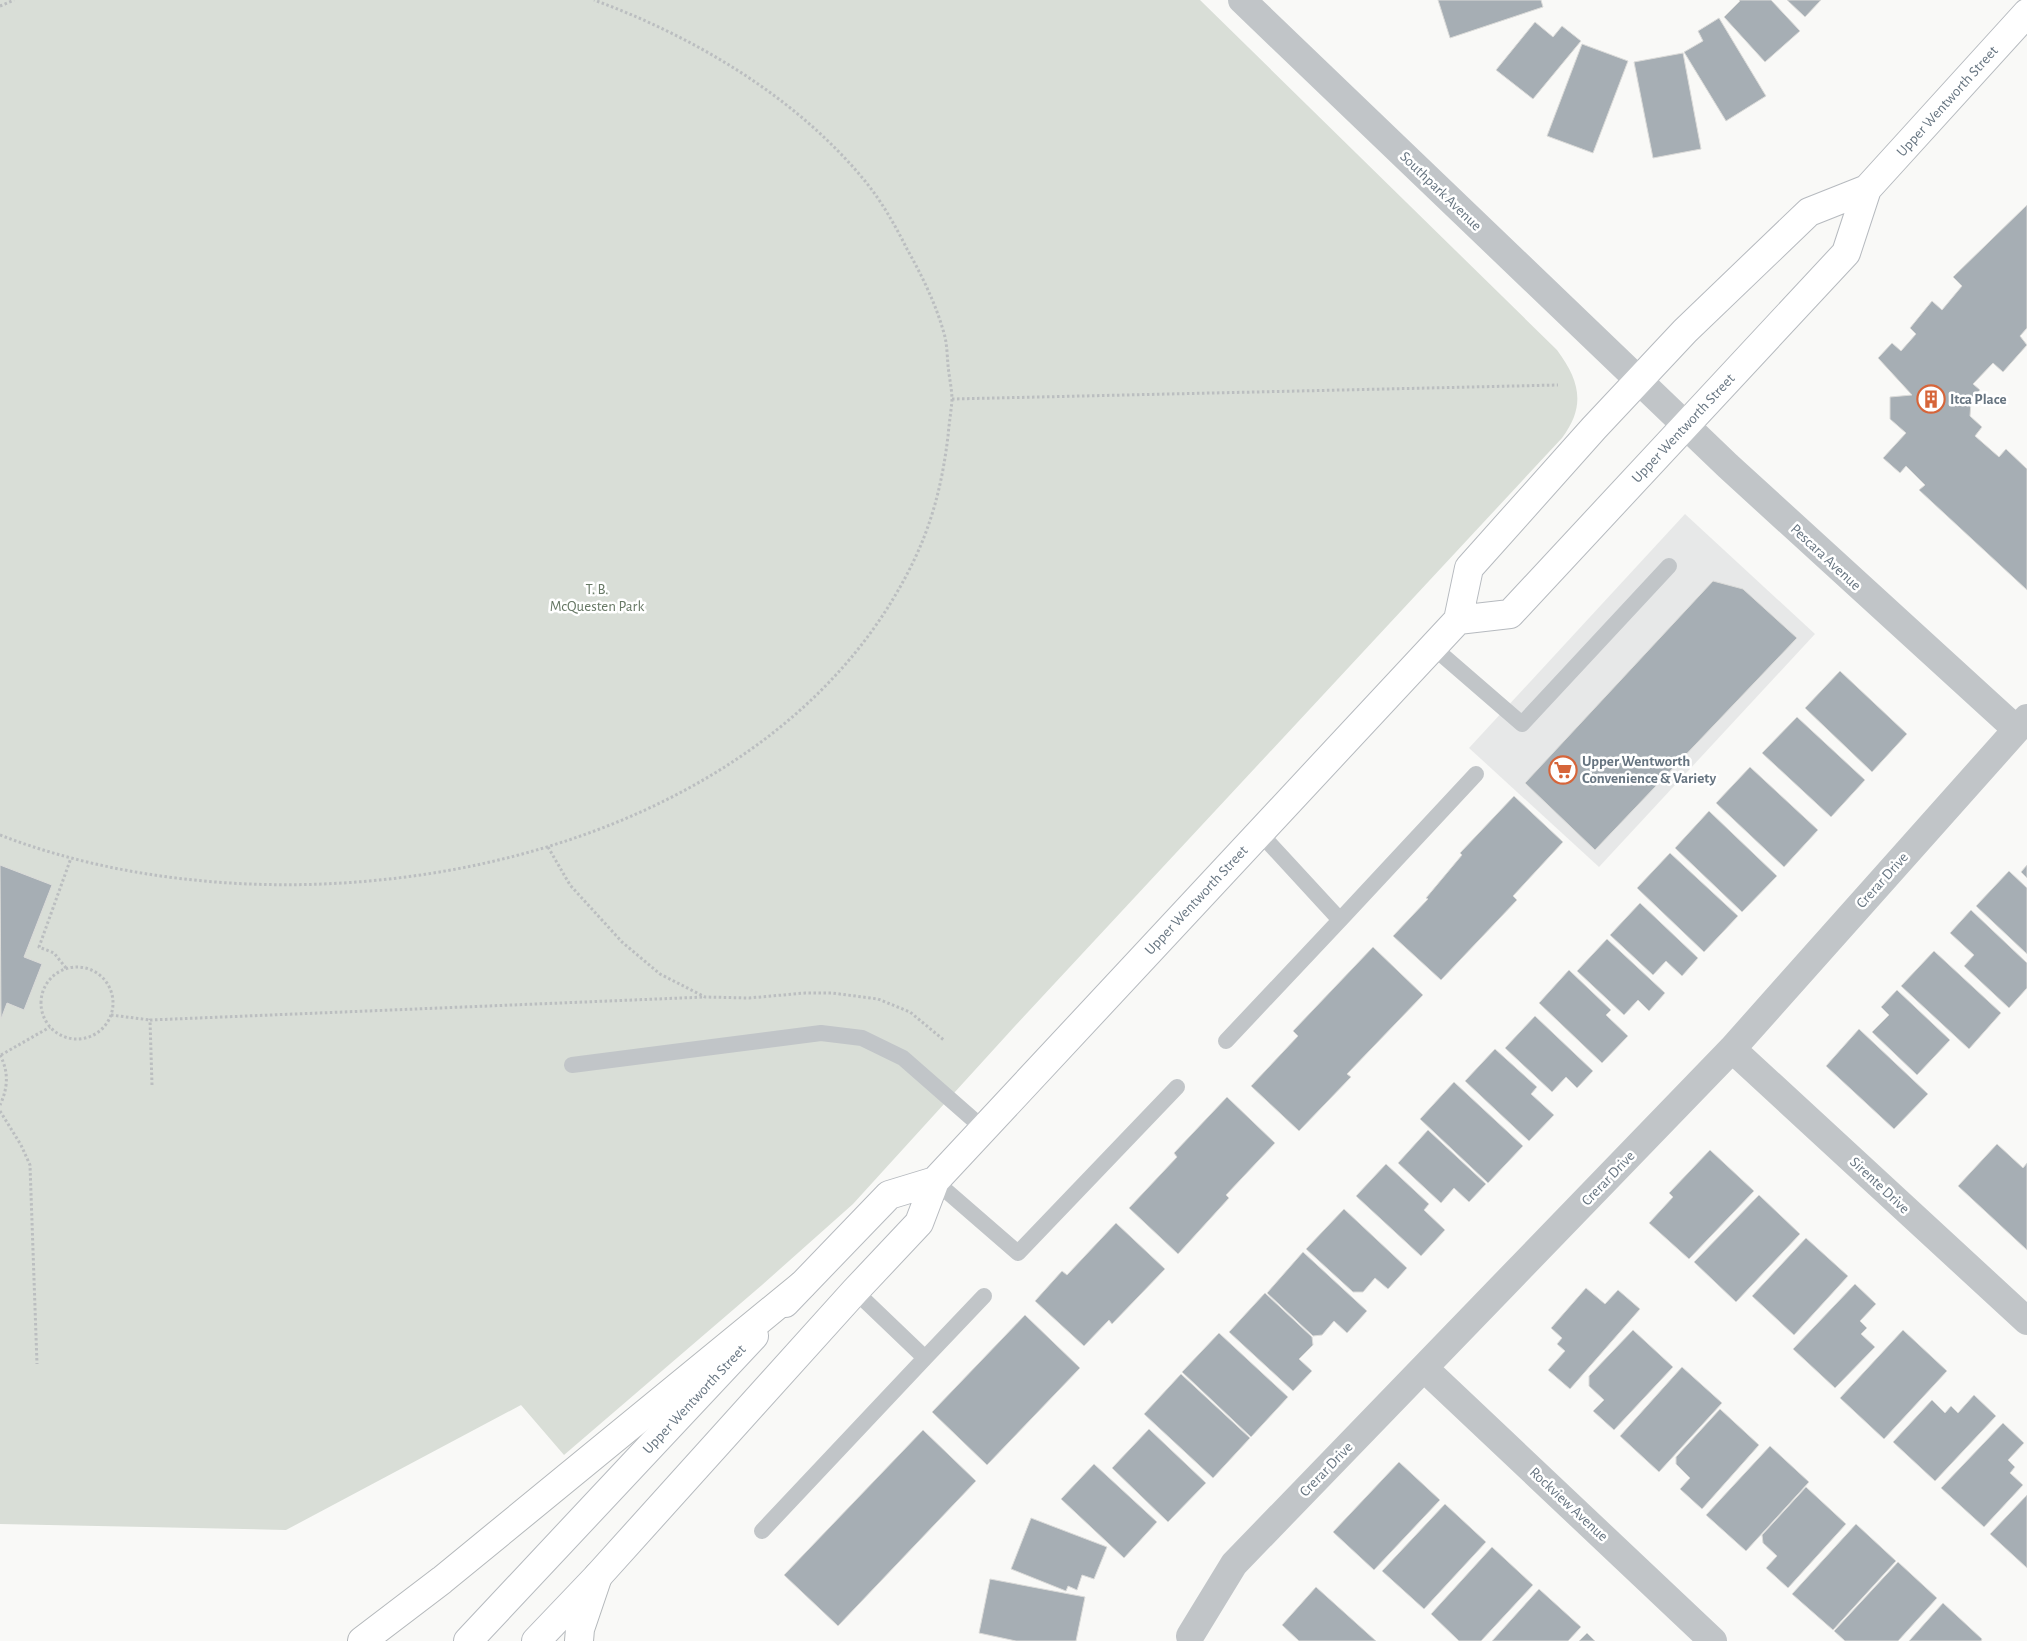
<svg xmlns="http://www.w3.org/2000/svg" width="2027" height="1641" viewBox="0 0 2027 1641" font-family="'Alegreya Sans',sans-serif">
<rect width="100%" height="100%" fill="#f9f9f7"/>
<!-- built -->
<path fill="#e7e8e8" d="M1685,514L1815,634L1599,867L1469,748Z"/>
<!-- green -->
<path fill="#d9ded7" d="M0,0H1200L1557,350C1580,381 1586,406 1562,438L1015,1026L853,1204L762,1285L564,1455L521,1405L286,1530L0,1524Z"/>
<!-- building -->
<path fill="#a6aeb4" stroke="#dbdbd9" d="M1438,0H1541L1543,7L1450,38Z
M1739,0H1771L1800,31L1765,62L1724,17L1740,1Z
M1787,0H1821L1805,17Z
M1719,18L1766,96L1726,121L1684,52L1703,41L1698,31Z
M1535,22L1553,37L1562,26L1581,41L1533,99L1496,70Z
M1582,44L1628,61L1593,153L1547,136Z
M1683,53L1701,149L1653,158L1634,62Z
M2027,205V328L2020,336L2027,345L2003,372L1993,363L1973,384L1980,390L1971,401L1970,416L1982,427L1975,436L1999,457L2006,449L2027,469V590L1919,490L1925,485L1906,466L1900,473L1883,458L1906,433L1890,419V397L1912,395L1878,358L1892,343L1901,351L1916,334L1910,328L1932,301L1942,310L1962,286L1953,277Z
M1713,581L1743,589L1797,638L1595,850L1525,783Z
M1840,671L1907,734L1872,772L1805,708Z
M1797,717L1865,780L1831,817L1762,753Z
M1750,767L1818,830L1784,867L1716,803Z
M1514,796L1563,842L1513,896L1517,900L1441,980L1393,936L1428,899L1426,898L1462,855L1460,853Z
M1709,811L1777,876L1742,912L1675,848Z
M1670,853L1738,916L1704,952L1637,888Z
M0,865L52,885L24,957L42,964L24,1010L7,1003L1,1019Z
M2027,865V878L2021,872Z
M2009,871L2027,888V954L1976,906Z
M1640,903L1698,958L1682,976L1666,961L1653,975L1610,935Z
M1971,910L2027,963V988L2009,1008L1964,966L1974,955L1950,933Z
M1607,939L1665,993L1649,1011L1638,1000L1624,1015L1577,971Z
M1373,947L1423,995L1347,1074L1351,1077L1299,1131L1251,1086L1298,1036L1293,1031Z
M1934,951L2001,1013L1969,1049L1901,986Z
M1569,970L1611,1010L1606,1015L1628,1036L1602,1063L1539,1003Z
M1897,990L1950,1040L1917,1075L1872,1032L1889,1015L1881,1007Z
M1535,1016L1593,1071L1577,1088L1566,1077L1552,1092L1505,1048Z
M1859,1029L1928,1094L1894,1129L1826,1066Z
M1495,1049L1537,1087L1531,1094L1554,1115L1529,1141L1465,1081Z
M1454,1082L1523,1146L1488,1183L1420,1119Z
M1227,1097L1275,1143L1226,1195L1229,1198L1178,1254L1129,1208L1177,1157L1174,1153Z
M1428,1130L1486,1184L1469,1202L1454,1188L1441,1203L1398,1163Z
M1997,1144L2023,1168L2027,1163V1250L1958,1186Z
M1710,1150L1754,1191L1689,1259L1649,1223L1673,1197L1669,1193Z
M1386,1164L1429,1204L1424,1210L1445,1230L1421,1256L1356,1196Z
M1759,1195L1800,1234L1736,1302L1694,1262Z
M1344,1209L1407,1268L1388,1289L1375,1278L1363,1292H1353L1306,1249Z
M1116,1223L1165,1269L1112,1324L1109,1320L1084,1346L1035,1301L1062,1271L1067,1275Z
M1806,1238L1848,1276L1794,1335L1752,1296Z
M1303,1252L1367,1311L1347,1333L1334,1321L1322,1335L1313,1336L1267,1293Z
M1855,1284L1876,1304L1860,1321L1867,1328L1861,1334L1875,1347L1835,1388L1793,1349Z
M1586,1288L1605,1304L1618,1290L1640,1309L1570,1389L1548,1370L1565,1351L1557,1344L1562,1338L1551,1328Z
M1265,1293L1312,1337L1313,1345L1299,1359L1312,1371L1293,1391L1229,1332Z
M1025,1315L1080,1368L987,1465L932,1412Z
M1633,1330L1673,1367L1614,1430L1593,1411L1604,1400L1589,1386V1376Z
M1903,1330L1947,1371L1884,1439L1840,1398Z
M1219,1333L1288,1397L1251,1437L1182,1372Z
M1682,1367L1722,1403L1659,1472L1620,1436Z
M1181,1374L1250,1438L1213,1478L1144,1414Z
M1974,1395L1996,1416L1935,1481L1893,1442L1932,1400L1945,1413L1951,1406L1958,1413Z
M1720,1409L1759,1445L1702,1509L1680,1489L1690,1478L1676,1464V1457Z
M2003,1423L2024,1443L2008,1460L2015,1467L2010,1473L2023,1485L1984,1527L1941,1488Z
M1149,1429L1206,1483L1168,1522L1112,1468Z
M923,1430L976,1481L838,1626L784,1575Z
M1770,1446L1809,1482L1746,1551L1706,1515Z
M1399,1462L1440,1500L1374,1570L1333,1532Z
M1094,1464L1157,1522L1124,1558L1061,1499Z
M1806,1487L1846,1524L1788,1588L1766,1568L1777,1556L1763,1543L1762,1535Z
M2027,1495V1568L1990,1534Z
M1445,1504L1486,1542L1424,1609L1382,1571Z
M1031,1518L1107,1547L1094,1579L1082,1575L1077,1590L1068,1586L1066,1591L1011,1569Z
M1856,1524L1896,1561L1833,1630L1792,1594Z
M1492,1547L1533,1585L1481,1641H1459L1431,1614Z
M1898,1562L1937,1598L1898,1641H1845L1834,1631Z
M990,1579L1085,1597L1076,1641H1016L979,1633Z
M1316,1587L1376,1641H1299L1282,1625Z
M1539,1589L1581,1627L1568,1641H1492Z
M1943,1603L1982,1639L1981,1641H1909Z
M1587,1633L1595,1641H1579Z"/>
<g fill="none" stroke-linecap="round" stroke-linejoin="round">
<!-- secondary casing -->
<g stroke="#b6babf" stroke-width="30">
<path id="secondary" d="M1458,620L1510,614L1846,253L1867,189L2027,13
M785,1303L889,1195L935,1181
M468,1641L754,1336
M536,1641L598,1576L855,1291L919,1223L935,1181L1458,620L1469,568L1594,428L1685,331L1809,212L1867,189"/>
</g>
<!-- highway casing -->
<g stroke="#b4b8bb" stroke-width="30">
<path id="highway" d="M362,1641L442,1580L802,1285
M579,1641L580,1629L598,1576"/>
</g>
<!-- path -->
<path stroke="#bbbec0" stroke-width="3" stroke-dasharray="2.5 2.5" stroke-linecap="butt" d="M0,6L14,0
M952,399L1558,385
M0,835C297,950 770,869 916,556C934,517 943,478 948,436C949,424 951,412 952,400C952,389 949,377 948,365C947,354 947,341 943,330C935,302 921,274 907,249C895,225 882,202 865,181C796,97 695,37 594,0
M548,847L570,885L622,942L660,974L705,997L749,998L805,993H832L878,999L910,1012L945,1041
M41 1003a36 36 0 1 1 72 0a36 36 0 1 1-72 0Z
M66,968L54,953L39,947L71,858
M111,1015L150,1020
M0,1055C9,1072 8,1088 0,1105
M1,1055L50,1027
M152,1085L150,1020L705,997
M0,1111L21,1145L30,1165L37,1364"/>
<!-- lane -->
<path stroke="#c1c5c8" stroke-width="16" d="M1433,647L1522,724L1669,566
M1259,832L1340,920L1476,774
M1226,1041L1340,920
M572,1065L821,1033L862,1038L903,1058L984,1129
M935,1181L1018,1253L1177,1087
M855,1291L925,1358L984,1296
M762,1531L925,1358"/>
<!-- street -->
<path stroke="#c1c5c8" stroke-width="28" d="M1242,0L1728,466L2016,729
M1732,1049L2027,1321
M1424,1368L1713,1641
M1190,1636L1234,1564L1732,1049L2027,718"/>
<!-- secondary -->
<use href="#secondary" stroke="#fff" stroke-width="28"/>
<!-- highway -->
<use href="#highway" stroke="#fff" stroke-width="28"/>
</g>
<!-- icons -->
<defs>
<g id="building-ring" transform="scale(1.4375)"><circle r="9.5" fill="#fff" stroke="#d6653a" stroke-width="1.5"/><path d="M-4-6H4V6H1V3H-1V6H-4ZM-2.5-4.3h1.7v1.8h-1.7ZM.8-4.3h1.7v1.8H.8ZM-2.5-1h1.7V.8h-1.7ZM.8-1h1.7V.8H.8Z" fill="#d6653a"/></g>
<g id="supermarket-ring" transform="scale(1.4375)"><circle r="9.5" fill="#fff" stroke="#d6653a" stroke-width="1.5"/><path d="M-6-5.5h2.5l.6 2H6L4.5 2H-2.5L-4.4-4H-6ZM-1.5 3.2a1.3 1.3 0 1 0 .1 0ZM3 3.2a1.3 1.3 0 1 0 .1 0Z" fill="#d6653a"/></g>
</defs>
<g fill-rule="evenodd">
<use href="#building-ring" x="1931" y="399"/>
<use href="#supermarket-ring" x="1563" y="770"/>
</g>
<g text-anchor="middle" stroke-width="5" stroke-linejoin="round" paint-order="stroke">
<!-- street labels -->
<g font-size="15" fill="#667480" stroke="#fff">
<text transform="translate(1947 101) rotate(-48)" y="5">Upper Wentworth Street</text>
<text transform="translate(1441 191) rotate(44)" y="5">Southpark Avenue</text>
<text transform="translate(1683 428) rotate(-47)" y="5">Upper Wentworth Street</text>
<text transform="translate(1826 557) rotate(43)" y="5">Pescara Avenue</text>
<text transform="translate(1882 880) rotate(-48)" y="5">Crerar Drive</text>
<text transform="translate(1196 900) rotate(-47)" y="5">Upper Wentworth Street</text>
<text transform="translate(1608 1178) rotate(-46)" y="5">Crerar Drive</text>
<text transform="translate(1880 1185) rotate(43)" y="5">Sirente Drive</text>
<text transform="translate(694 1399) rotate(-47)" y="5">Upper Wentworth Street</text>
<text transform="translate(1326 1469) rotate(-46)" y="5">Crerar Drive</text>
<text transform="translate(1569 1504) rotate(43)" y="5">Rockview Avenue</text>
</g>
<!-- poi labels -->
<g font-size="15" font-weight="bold" fill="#667480" stroke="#fff" text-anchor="start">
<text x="1950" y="404">Itca Place</text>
<text x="1582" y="766">Upper Wentworth<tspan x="1582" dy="17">Convenience &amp; Variety</tspan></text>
</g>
<!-- park labels -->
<g font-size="15" fill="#677865" stroke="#fff">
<text x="597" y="594">T. B.<tspan x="597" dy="17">McQuesten Park</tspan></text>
</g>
</g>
</svg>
